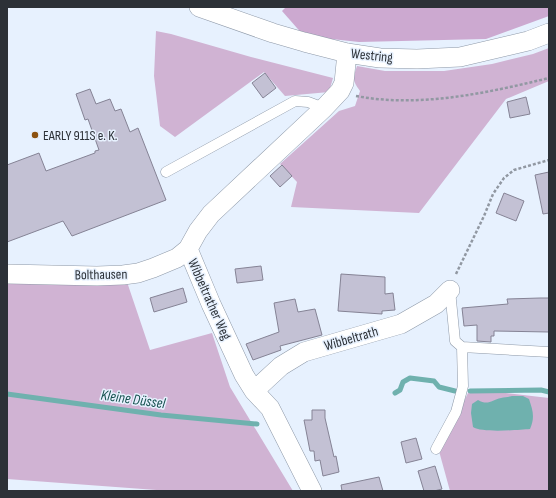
<svg xmlns="http://www.w3.org/2000/svg" width="556" height="498" viewBox="0 0 556 498" font-family="'Sofia Sans Condensed',sans-serif">
<rect width="100%" height="100%" fill="#e7f1fe"/>
<!-- green -->
<path fill="#d0b3d3" d="M156,31L171,34L251,57L333,78L329,92L285,96L264,72L175,137L160,126L154,76Z
M549,48V81L506,99L419,213L291,207L297,182L280,164L339,111L355,106L360,91C352,80 353,78 357,66L385,71H444L492,64L533,54Z
M127,282L150,350L212,333L230,387L293,491H170L7,479V284Z
M470,389L549,398V491H450L439,451Z"/>
<!-- forest -->
<path fill="#cca9d0" d="M286,7H549V16L486,39L359,42L304,36L282,11Z"/>
<!-- water -->
<path fill="#6fb1ae" d="M512,396H523L529,399C533,411 535,417 530,429C517,430 482,433 473,427L471,413L472,404L478,400C488,406 492,400 501,398C505,397 508,397 512,396Z"/>
<g fill="none" stroke-linecap="round" stroke-linejoin="round">
<!-- stream -->
<path stroke="#6fb1ae" stroke-width="5" d="M470,391L541,390L549,392
M395,393L400,390L403,382L410,378L434,381L439,387L455,391
M7,394L161,415L257,424"/>
</g>
<!-- building -->
<path fill="#c3c1d4" stroke="#858395" d="M265,73L276,88L263,98L252,83Z
M90,89L96,104L110,99L115,111L121,109L130,132L138,128L166,200L72,236L63,221L7,242V165L39,153L46,171L95,153V151L99,150L88,119L85,120L76,94Z
M526,97L530,114L510,118L507,102Z
M282,165L292,176L280,187L270,176Z
M549,172V213L543,214L535,175Z
M504,193L524,201L516,221L496,213Z
M261,266L263,280L237,283L235,269Z
M341,274L385,277V294L393,293L395,310L382,311V314L338,311Z
M183,288L187,302L154,312L150,298Z
M540,298H549V332L494,331V336H491V342L477,341V325L464,326L462,308L508,304L507,299Z
M295,299L298,312L315,309L322,335L280,346L281,350L253,360L246,344L279,332L274,303Z
M312,410H325V418L334,457L336,456L339,472L323,476L320,460L315,461L314,451H310L304,420H312Z
M416,438L422,459L406,463L401,442Z
M435,466L442,489L434,491H424L418,471Z
M379,477L383,491H342L341,485Z"/>
<g fill="none" stroke-linecap="round" stroke-linejoin="round">
<!-- lane casing -->
<g stroke="#8e99a8" stroke-width="11">
<path id="lane" d="M166,172L295,101L308,102L324,108
M450,290L455,341L462,347L549,352
M436,449L456,412L463,386L462,347"/>
</g>
<!-- street casing -->
<g stroke="#8e99a8" stroke-width="20">
<path id="street" d="M199,7L273,33L304,42L347,53L380,58L417,59L460,57L528,41L549,33
M7,274L97,276L123,275L138,273L153,268L177,258L188,249
M254,391L281,366L304,352L401,324L436,304L450,290
M312,491L270,408L254,391L244,375L211,304L188,249L198,231L211,214L324,108L340,91L344,83L347,53"/>
</g>
<!-- path -->
<path stroke="#9198a2" stroke-width="2.5" stroke-dasharray="3 2" stroke-linecap="butt" d="M356,96C419,108 487,93 549,78
M456,274L484,216L493,194L504,178L514,170L549,160"/>
<!-- lane -->
<use href="#lane" stroke="#fff" stroke-width="10"/>
<!-- street -->
<use href="#street" stroke="#fff" stroke-width="19"/>
</g>
<!-- markers -->
<circle fill="#8c510f" stroke="#e7f1fe" stroke-width="1.5" cx="35" cy="135" r="4"/>
<g text-anchor="middle" stroke-width="3" stroke-linejoin="round" paint-order="stroke">
<!-- street labels -->
<g font-size="14" fill="#2c3137" stroke="#e7f1fe">
<text transform="translate(372 55) rotate(6)" y="5">Westring</text>
<text transform="translate(101 274) rotate(-1)" y="5">Bolthausen</text>
<text transform="translate(210 299) rotate(66)" y="5">Wibbeltrather Weg</text>
<text transform="translate(351 338) rotate(-16)" y="5">Wibbeltrath</text>
</g>
<!-- poi labels -->
<g font-size="14" fill="#2c3137" stroke="#e7f1fe" text-anchor="start">
<text x="43" y="140">EARLY 911S e. K.</text>
</g>
<!-- water labels -->
<g font-size="15" font-style="italic" fill="#16514f" stroke="#e7f1fe">
<text transform="translate(133 399) rotate(8)" y="5">Kleine Düssel</text>
</g>
</g>
<!-- border -->
<rect width="556" height="498" fill="none" stroke="#2c3137" stroke-width="16"/>
</svg>
